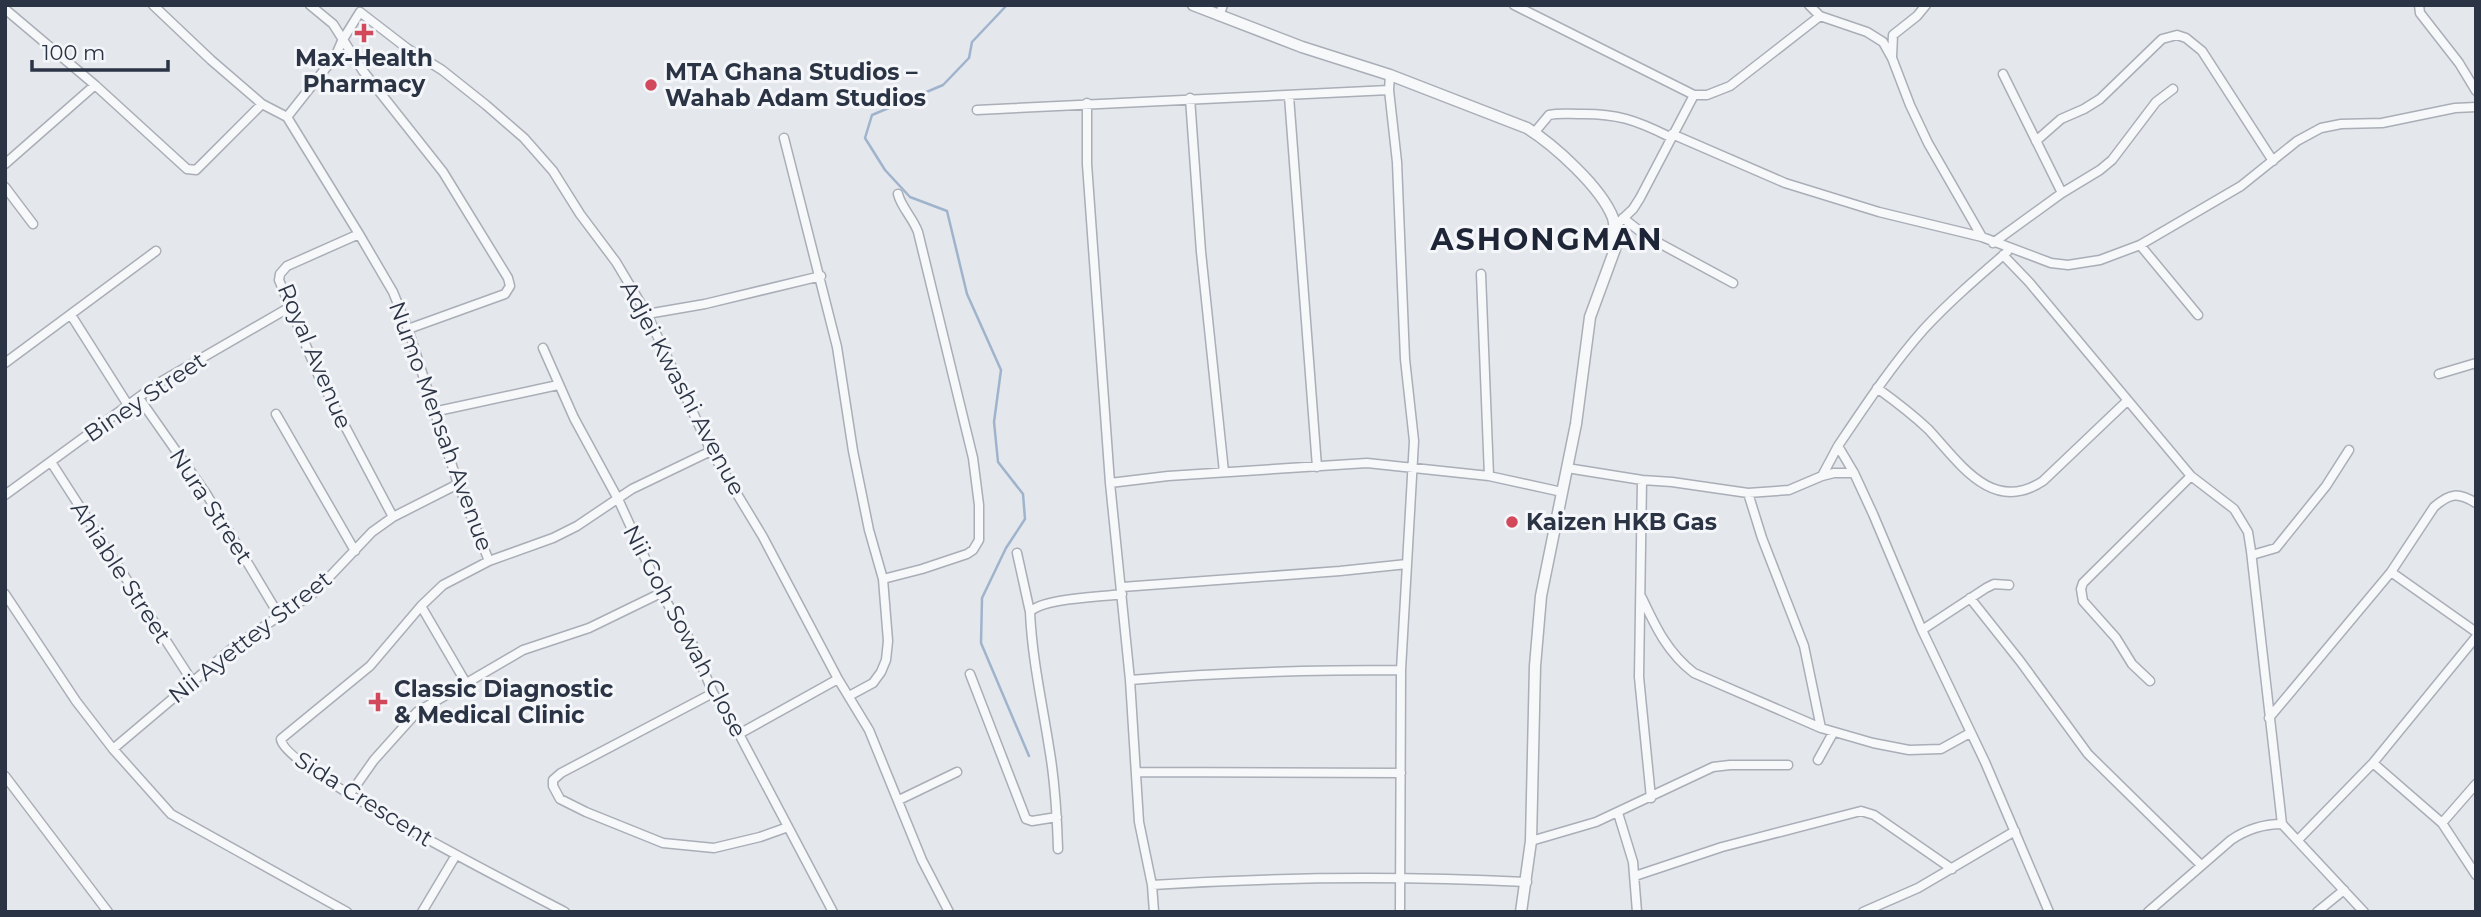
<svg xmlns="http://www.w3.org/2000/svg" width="2481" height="917" viewBox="0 0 2481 917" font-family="Montserrat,sans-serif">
<rect width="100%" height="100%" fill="#e4e7ec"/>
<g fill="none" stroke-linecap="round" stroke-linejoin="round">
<!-- stream -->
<path stroke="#9fb4cc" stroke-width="2.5" d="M1007,5L972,42L969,58L943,85L872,115L865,138L885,170L910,197L947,211L967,294L1001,370L994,422L998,462L1023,494L1025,519L1006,548L982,598L981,643L1029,756"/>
<!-- minor casing -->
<g stroke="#a9aeb7" stroke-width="11">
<path id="minor" d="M153,5L211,60L262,104L287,117L359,234L393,292L408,329L458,484L489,561
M310,5L333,24L363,71L443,172L508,278L510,286L505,294L408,329
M1514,5L1694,95H1707L1730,86L1820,16
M1809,5L1820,16L1867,32L1883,42L1892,58L1910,105L1928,143L1982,237
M2419,5L2420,13L2459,63L2476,91
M5,9L95,85L187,169L196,170L262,104
M1219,16L1223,5
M1892,57L1893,35L1917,16L1926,5
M2003,74L2062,193
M1390,75L1389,90L1397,162L1405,359L1414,441L1401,670L1400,912
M1289,96L1317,467
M1190,98L1201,252L1224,472
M1087,103V164L1110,483L1130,680L1139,822L1152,885L1154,912
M977,110L1389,90
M287,117L336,55L342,41L360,12L408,49L442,70L486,105L524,138L553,171L580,214L616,262L647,314L711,451L763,537L838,679L869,730L922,860L949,912
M1534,133L1549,115C1559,113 1568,114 1578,114C1616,113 1636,120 1670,137
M1672,134L1785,183L1879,212L1982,237L2051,263L2068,265L2100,260L2140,245L2241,186L2297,141L2321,128L2341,124L2382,123L2455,108L2476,107
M784,138L837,347L853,451L869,530L883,579L888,641L886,660L881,672L873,683L849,696
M2036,141L2061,119L2084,109L2100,99L2162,39L2177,35L2186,38L2202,51L2273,161
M5,164L95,85
M5,187L33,224
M1623,218L1646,236L1733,283
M1615,226L1633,209L1640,198L1694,95
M359,234L287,266L280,274L279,280L319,377L393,517
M1993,243L2062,193L2100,170L2112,160L2156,102L2173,89
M2140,245L2198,315
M2007,252C1978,277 1950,301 1924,329C1892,365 1865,406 1838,446L1854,473L1873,514L1922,630L1985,762L2049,912
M2003,255L2029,282L2191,476L2234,509L2248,532L2251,551L2282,824L2364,912
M1481,274L1489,476
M647,314L705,304L821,276
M71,315L128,405
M543,348L574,418L618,499L661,593L693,645L713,693L739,734L833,912
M5,363L156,251
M2439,374L2476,363
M1877,388C1895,401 1912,414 1928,429C1959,462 1992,515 2043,481L2127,401
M139,398L207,495L280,617
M433,412L558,385
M276,414L355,551
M51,462L192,681
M1567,468L1642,480L1672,482L1748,493L1789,490L1822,476L1834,473H1854
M1822,476L1838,446
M1642,480L1639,677L1651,798
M1110,483L1168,476L1367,463L1489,476L1562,492
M1748,493L1762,538L1804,646L1821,728
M5,495L157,384L290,307
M1017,553L1030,612
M2252,555L2276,548L2326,486L2349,450
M2391,572L2476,632
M883,579L922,569L967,554L973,550L979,540V505L973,458L918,232C913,218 901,207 898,194
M1122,587L1340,571L1407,564
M5,594L76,701L113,749L171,814L347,912
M1642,598C1656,628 1668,653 1694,673L1821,728L1873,743L1909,750L1941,749L1970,733
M1970,598L2020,661L2088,754L2201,865
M421,606L466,683
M1922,630L1986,588L1994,584L2009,585
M970,674L1026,819L1032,821L1057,817
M1130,680C1221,672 1310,670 1401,670
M2150,681L2132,664L2116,638L2083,601L2081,589L2083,583L2191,476
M713,693L561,773L553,780V786L560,799L586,812L663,843L714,848L760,837L788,827
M2269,718L2391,572L2434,507C2450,493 2458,492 2476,503
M739,734L838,679
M113,749L235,646L315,592L372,532L393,517L458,484
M1818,760L1833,733
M2373,763L2442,823L2476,875
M1136,772L1401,773
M5,776L108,912
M350,794L374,760L417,712L523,650L589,628L661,593
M899,800L957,772
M1618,813L1633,862L1637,912
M2442,823L2476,784
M2298,840L2373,763L2476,637
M1531,841L1596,822L1713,767L1730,765H1788
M1058,849C1057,815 1055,781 1049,747C1042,702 1032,658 1030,612C1042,598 1102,597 1122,594
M1635,876L1722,847L1861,811L1874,815L1952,869
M1152,885C1276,877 1402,876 1527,882
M422,912L456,855
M565,912C527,892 282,768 281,739L370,666L421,606L443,585L489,561L553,538L577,526L632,489L711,451
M1863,912L1918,888L2015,831
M2148,912L2231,840C2247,829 2262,824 2282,824
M2317,912L2344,890"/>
</g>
<!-- tertiary casing -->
<g stroke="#a9aeb7" stroke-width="13">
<path id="tertiary" d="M1193,5L1302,47L1390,75L1527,128C1554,145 1601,187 1613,218C1616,228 1613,239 1615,249L1590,317L1576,424L1541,596L1535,666L1531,841L1521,912"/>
</g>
<!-- minor -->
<use href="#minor" stroke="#f7f8fa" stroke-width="8"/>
<!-- tertiary -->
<use href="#tertiary" stroke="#f7f8fa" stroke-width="10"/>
</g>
<!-- markers -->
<g fill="#d1495b" stroke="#f4f6f9" stroke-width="2.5">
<path d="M360.5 22.5h7v7h7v7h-7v7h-7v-7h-7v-7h7z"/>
<circle cx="651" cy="85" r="7"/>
<circle cx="1512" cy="522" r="7"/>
<path d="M374.5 691.5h7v7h7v7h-7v7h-7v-7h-7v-7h7z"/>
</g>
<g text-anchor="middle" stroke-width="6" stroke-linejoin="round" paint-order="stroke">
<!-- poi labels -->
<g font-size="23" font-weight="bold" fill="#2b3445" stroke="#f4f6f9" text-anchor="start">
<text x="364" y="66" text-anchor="middle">Max-Health<tspan x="364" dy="26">Pharmacy</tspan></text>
<text x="665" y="80">MTA Ghana Studios –<tspan x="665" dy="26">Wahab Adam Studios</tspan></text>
<text x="1526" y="530">Kaizen HKB Gas</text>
<text x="394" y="697">Classic Diagnostic<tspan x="394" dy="26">&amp; Medical Clinic</tspan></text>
</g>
<!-- street labels -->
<g font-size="23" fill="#2b3445" stroke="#f4f6f9">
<text transform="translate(315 356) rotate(67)" y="8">Royal Avenue</text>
<text transform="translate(683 388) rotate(62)" y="8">Adjei Kwashi Avenue</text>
<text transform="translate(145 397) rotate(-34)" y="8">Biney Street</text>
<text transform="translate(441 426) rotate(70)" y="8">Numo Mensah Avenue</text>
<text transform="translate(211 506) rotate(57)" y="8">Nura Street</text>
<text transform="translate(121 572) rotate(57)" y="8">Ahiable Street</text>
<text transform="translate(685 631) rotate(62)" y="8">Nii Goh Sowah Close</text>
<text transform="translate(250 637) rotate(-38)" y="8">Nii Ayettey Street</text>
<text transform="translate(364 799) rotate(32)" y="8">Sida Crescent</text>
</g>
<!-- district labels -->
<g font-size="30" font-weight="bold" letter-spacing="2" fill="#1d2536" stroke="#f4f6f9">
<text x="1547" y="250">ASHONGMAN</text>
</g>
</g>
<!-- border -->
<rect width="2481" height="917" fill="none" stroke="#2b3445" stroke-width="14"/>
<!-- scale -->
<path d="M32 60v10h136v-10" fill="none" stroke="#2b3445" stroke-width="3.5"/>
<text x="42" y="60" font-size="21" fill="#2b3445" stroke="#f4f6f9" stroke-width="5" paint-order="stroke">100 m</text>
</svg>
